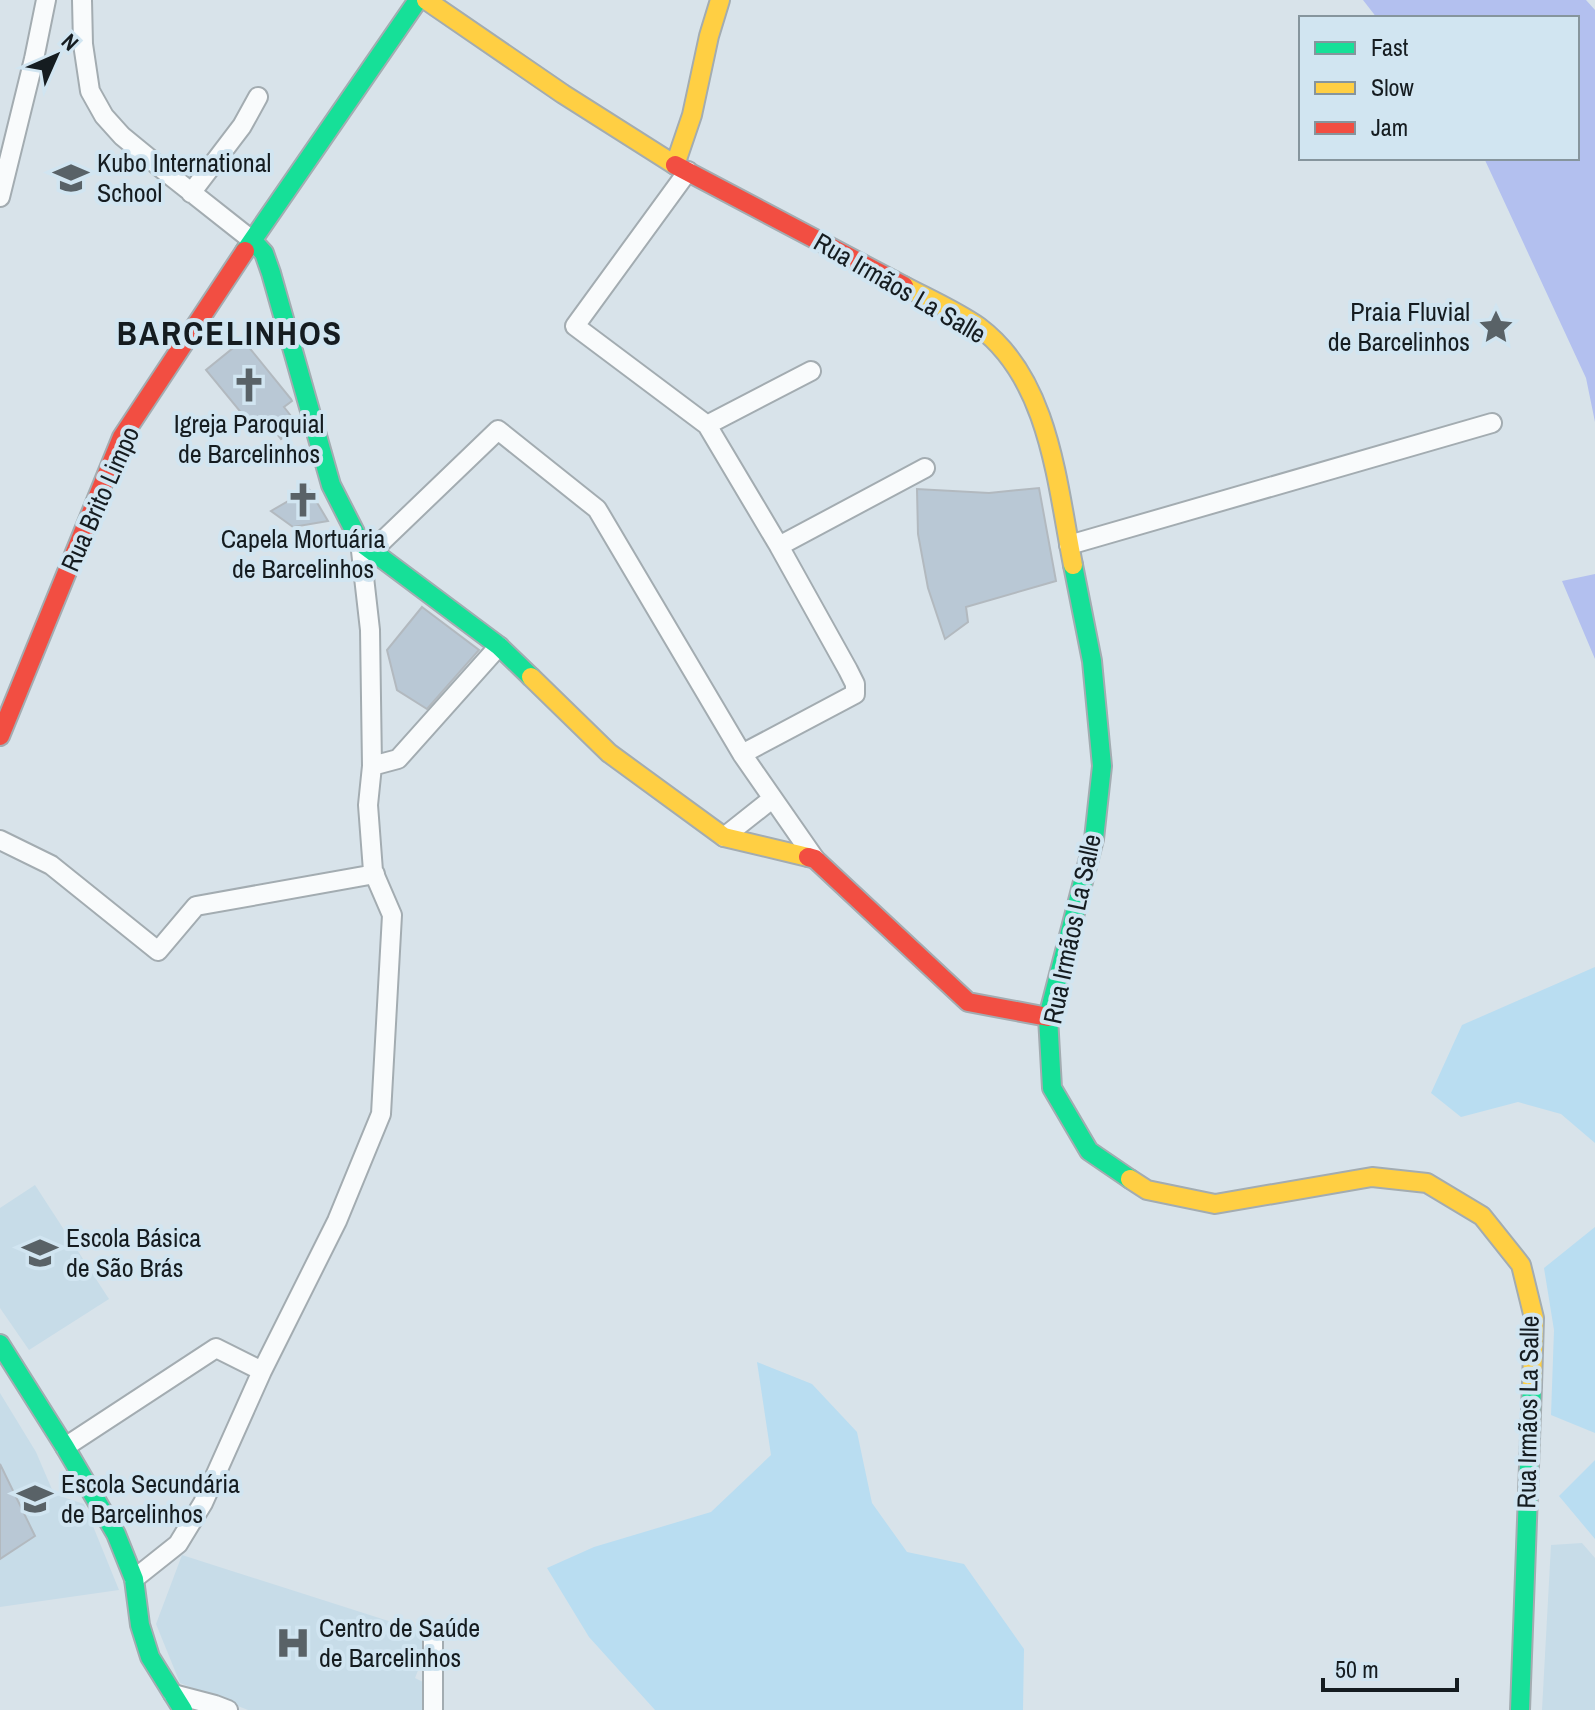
<svg xmlns="http://www.w3.org/2000/svg" width="1595" height="1710" viewBox="0 0 1595 1710" font-family="'Archivo Narrow',sans-serif">
<rect width="100%" height="100%" fill="#d8e3ea"/>
<!-- built -->
<path fill="#c7dce8" d="M35,1185L109,1299L29,1350L0,1308V1208Z
M0,1393L36,1452L54,1494L84,1504L119,1590L0,1607Z
M1582,1543L1595,1558V1710H1542L1551,1545Z
M182,1555L423,1632L424,1655L415,1678L423,1682L427,1690V1710H248L180,1683L156,1624Z"/>
<!-- green -->
<path fill="#b9ddf1" d="M1595,967V1143L1561,1114L1518,1102L1461,1117L1431,1093L1462,1025Z
M1595,1227V1433L1551,1415L1554,1330L1544,1268Z
M757,1362L812,1384L857,1432L872,1503L907,1552L964,1564L1024,1649L1023,1710H655L589,1637L547,1568L594,1547L711,1512L771,1455Z
M1595,1460V1539L1559,1496Z"/>
<!-- water -->
<path fill="#b3c0ef" d="M1363,0H1586L1595,10V422L1586,378L1484,158H1577V18H1377Z
M1595,574V659L1562,581Z"/>
<!-- building -->
<path fill="#b9c8d5" stroke="#b2b9bf" stroke-width="2" d="M243,340L291,399L292,401L284,407L298,425L281,439L269,424L258,433L206,370Z
M1039,488L1056,581L966,607L968,622L945,639L928,588L918,534L917,489L989,493Z
M309,489L328,521L293,527L271,511Z
M422,607L479,650L427,709L397,690L387,650Z
M0,1464L35,1536L0,1559Z"/>
<g fill="none" stroke-linecap="round" stroke-linejoin="round">
<!-- street casing -->
<g stroke="#a3acb1" stroke-width="22">
<path id="street" d="M82,0L83,44L90,91L104,116L122,136L172,177L253,241
M688,171L575,326L707,425
M191,193L242,126L258,97
M0,197L34,59L46,0
M1069,545L1492,423
M779,546L925,468
M372,551L498,430L597,509L742,754L855,694V684L848,670L779,546L707,425L811,371
M742,754L815,859
M372,766L398,759L499,646
M724,837L772,799
M0,840L51,865L158,951L196,906L375,874
M65,1447L216,1348L262,1371
M134,1579L178,1544L203,1503L262,1371L337,1221L381,1114L392,915L373,871L368,805L372,766L370,630L360,542
M173,1694L215,1705L228,1710
M433,1710V1640"/>
</g>
<!-- fast casing -->
<g stroke="#a3acb1" stroke-width="22">
<path id="fast" d="M253,241L264,253L271,273L331,485L360,542L499,646L531,677
M245,251L418,0
M1073,565L1092,661L1102,766L1094,839L1048,1017L1052,1088L1089,1151L1130,1179
M0,1344L65,1447L116,1534L134,1579L140,1625L150,1657L183,1710
M1520,1710L1532,1385"/>
</g>
<!-- slow casing -->
<g stroke="#a3acb1" stroke-width="22">
<path id="slow" d="M426,0L563,94L675,165L692,115L709,36L720,0
M904,286C929,299 956,311 979,327C1050,380 1057,485 1073,565
M531,677L609,753L724,837L808,857
M1130,1179L1147,1190L1215,1204L1372,1177L1427,1183L1482,1216L1521,1265L1534,1318L1532,1385"/>
</g>
<!-- jam casing -->
<g stroke="#a3acb1" stroke-width="22">
<path id="jam" d="M675,165L904,286
M0,736L122,437L245,251
M808,857L815,859L968,1002L1048,1017"/>
</g>
<!-- street -->
<use href="#street" stroke="#f9fbfc" stroke-width="18"/>
<!-- fast -->
<use href="#fast" stroke="#16e098" stroke-width="18"/>
<!-- slow -->
<use href="#slow" stroke="#ffcf43" stroke-width="18"/>
<!-- jam -->
<use href="#jam" stroke="#f24e42" stroke-width="18"/>
</g>
<!-- icons -->
<defs>
<g id="school-bare" transform="scale(2.76)"><path d="M0-5L7-2L0 1L-7-2ZM-4 1L0 2.5L4 1V4Q0 6-4 4Z" fill="#596267" stroke="#d1e5f1" stroke-width="2.5" paint-order="stroke"/></g>
<g id="sight-bare" transform="scale(2.76)"><path d="M0-6L1.8-2.2L6-1.7L2.9 1.2L3.7 5.4L0 3.3L-3.7 5.4L-2.9 1.2L-6-1.7L-1.8-2.2Z" fill="#596267" stroke="#d1e5f1" stroke-width="2.5" paint-order="stroke"/></g>
<g id="church-bare" transform="scale(2.76)"><path d="M-1.2-6h2.4v3.5h3.3v2.4h-3.3V6h-2.4V-.1h-3.3v-2.4h3.3Z" fill="#596267" stroke="#d1e5f1" stroke-width="2.5" paint-order="stroke"/></g>
<g id="hospital-bare" transform="scale(2.76)"><path d="M-5-5h3v3.5h4V-5h3V5h-3V1.5h-4V5h-3Z" fill="#596267" stroke="#d1e5f1" stroke-width="2.5" paint-order="stroke"/></g>
</defs>
<g fill-rule="evenodd">
<use href="#school-bare" x="71" y="178"/>
<use href="#sight-bare" x="1496" y="327"/>
<use href="#church-bare" x="249" y="385"/>
<use href="#church-bare" x="303" y="500"/>
<use href="#school-bare" x="40" y="1253"/>
<use href="#school-bare" x="35" y="1499"/>
<use href="#hospital-bare" x="293" y="1643"/>
</g>
<g text-anchor="middle" stroke-width="8" stroke-linejoin="round" paint-order="stroke">
<!-- poi labels -->
<g font-size="26" fill="#151c20" stroke="#d1e5f1" text-anchor="start">
<text x="97" y="172">Kubo International<tspan x="97" dy="30">School</tspan></text>
<text x="1470" y="321" text-anchor="end">Praia Fluvial<tspan x="1470" dy="30">de Barcelinhos</tspan></text>
<text x="249" y="433" text-anchor="middle">Igreja Paroquial<tspan x="249" dy="30">de Barcelinhos</tspan></text>
<text x="303" y="548" text-anchor="middle">Capela Mortuária<tspan x="303" dy="30">de Barcelinhos</tspan></text>
<text x="66" y="1247">Escola Básica<tspan x="66" dy="30">de São Brás</tspan></text>
<text x="61" y="1493">Escola Secundária<tspan x="61" dy="30">de Barcelinhos</tspan></text>
<text x="319" y="1637">Centro de Saúde<tspan x="319" dy="30">de Barcelinhos</tspan></text>
</g>
<!-- street labels -->
<g font-size="26" fill="#151c20" stroke="#d1e5f1">
<text transform="translate(900 288) rotate(30)" y="9">Rua Irmãos La Salle</text>
<text transform="translate(100 499) rotate(-66)" y="9">Rua Brito Limpo</text>
<text transform="translate(1072 929) rotate(-78)" y="9">Rua Irmãos La Salle</text>
<text transform="translate(1528 1412) rotate(-89)" y="9">Rua Irmãos La Salle</text>
</g>
<!-- district labels -->
<g font-size="34" font-weight="bold" letter-spacing="2" fill="#151c20" stroke="#d1e5f1">
<text x="230" y="345">BARCELINHOS</text>
</g>
</g>
<!-- legend -->
<rect x="1299" y="16" width="280" height="144" fill="#d1e5f1" stroke="#86959d" stroke-width="2"/>
<rect x="1315" y="42" width="40" height="12" fill="#16e098" stroke="#86959d" stroke-width="2"/>
<text x="1371" y="56" font-size="24" fill="#151c20">Fast</text>
<rect x="1315" y="82" width="40" height="12" fill="#ffcf43" stroke="#86959d" stroke-width="2"/>
<text x="1371" y="96" font-size="24" fill="#151c20">Slow</text>
<rect x="1315" y="122" width="40" height="12" fill="#f24e42" stroke="#86959d" stroke-width="2"/>
<text x="1371" y="136" font-size="24" fill="#151c20">Jam</text>
<!-- north arrow -->
<g transform="translate(56 56) rotate(45)" stroke="#d1e5f1" stroke-width="6" paint-order="stroke">
<path d="M0-6L14 30L0 20L-14 30Z" fill="#151c20"/>
<text y="-12" font-size="22" font-weight="bold" text-anchor="middle" fill="#151c20">N</text>
</g>
<!-- scale -->
<path d="M1323 1678v12h134v-12" fill="none" stroke="#151c20" stroke-width="4"/>
<text x="1335" y="1678" font-size="24" fill="#151c20" stroke="#d1e5f1" stroke-width="6" paint-order="stroke">50 m</text>
</svg>
